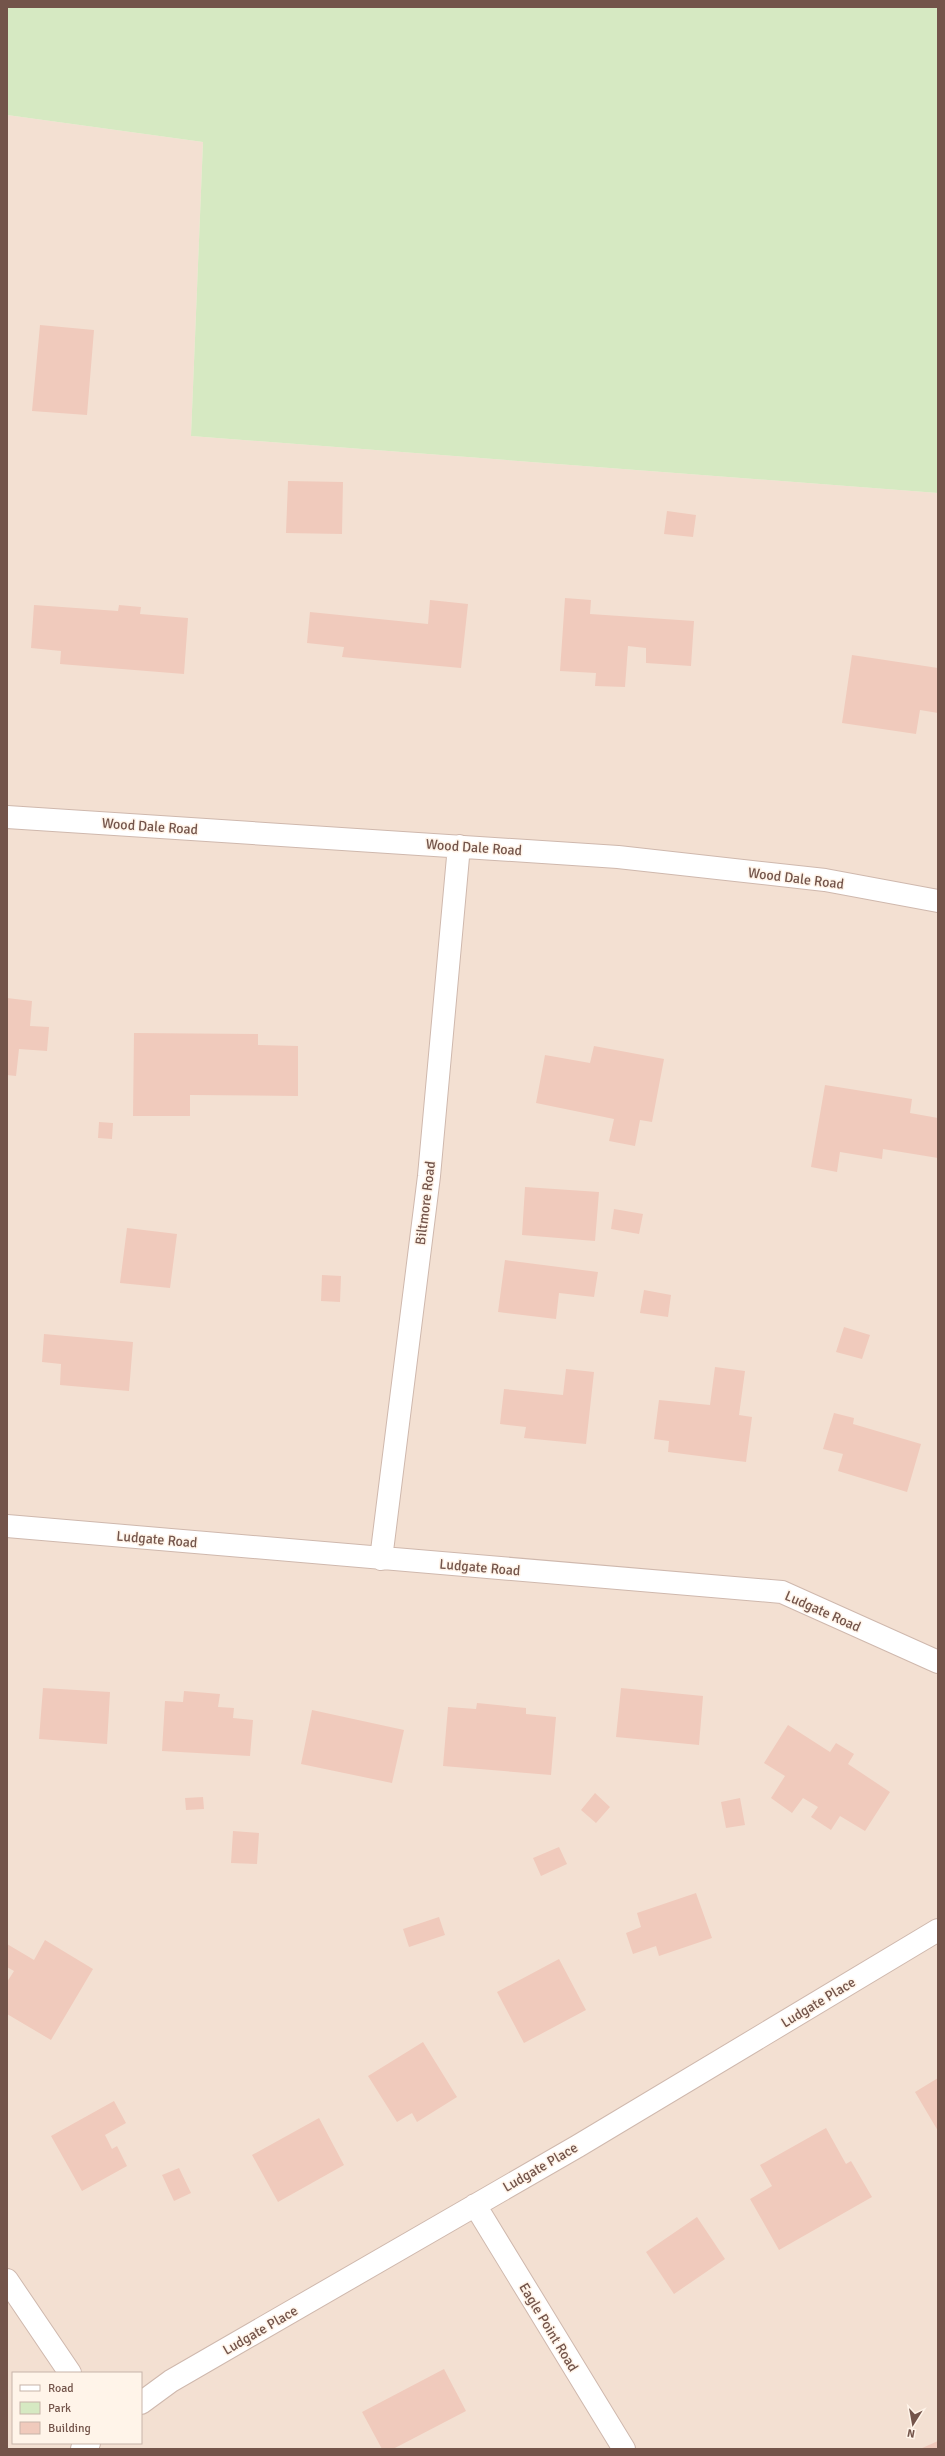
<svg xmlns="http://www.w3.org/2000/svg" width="945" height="2456" viewBox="0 0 945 2456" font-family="Signika,sans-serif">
<rect width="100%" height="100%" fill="#fcefe3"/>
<!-- residential -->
<path fill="#f3e0d2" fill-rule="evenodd" d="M7,115L203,142L191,436L938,493V2449H7ZM13,2373H141V2443H13Z"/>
<!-- green -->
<path fill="#d6e9c2" d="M7,7H938V493L191,436L203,142L7,115Z"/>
<!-- building -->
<path fill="#f0cabc" d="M40,325L94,330L87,415L32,411Z
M288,481L343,482L342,534L286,533Z
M667,511L696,515L693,537L664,534Z
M565,598L591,600L590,614L694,621L691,666L646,663V648L628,646L625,687L595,686L596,673L560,671Z
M430,600L468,604L461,668L342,657L344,647L307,643L310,612L428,624Z
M34,605L118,611L119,605L141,607L140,614L188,618L184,674L60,664L61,651L31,648Z
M852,655L938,668V713L920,710L916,734L842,723Z
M7,998L32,1001L30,1026L49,1027L47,1051L19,1049L16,1076L7,1075Z
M134,1033L258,1034V1045L298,1046V1096L190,1095V1116H133Z
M594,1046L664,1059L652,1122L640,1120L635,1146L609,1141L614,1119L536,1103L545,1055L590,1063Z
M825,1085L912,1099L910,1113L938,1118V1158L883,1149L882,1159L840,1152L837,1172L811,1167Z
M99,1122L113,1123L112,1139L98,1138Z
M525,1187L599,1192L595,1241L522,1235Z
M614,1209L643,1214L639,1234L611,1229Z
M127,1228L177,1234L170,1288L120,1283Z
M505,1260L598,1272L594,1297L559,1293L556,1319L498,1312Z
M322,1275L341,1276L340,1302L321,1301Z
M644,1290L671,1295L668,1317L640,1313Z
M844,1327L870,1335L862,1359L836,1352Z
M44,1334L133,1342L129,1391L60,1385L61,1364L42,1362Z
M715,1367L745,1371L739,1415L752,1417L746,1462L668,1452L669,1441L654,1439L659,1400L710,1405Z
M566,1369L594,1372L586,1444L524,1438L526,1427L500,1424L504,1389L563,1395Z
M834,1413L854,1418L853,1424L921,1444L907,1492L838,1471L843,1454L823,1449Z
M43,1688L110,1692L107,1744L39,1739Z
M621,1688L703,1696L699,1745L616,1737Z
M184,1691L220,1694L218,1707L234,1708L233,1718L253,1720L250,1756L162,1751L165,1701L183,1702Z
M477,1703L526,1708V1714L556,1717L551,1775L443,1766L448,1707L476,1709Z
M312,1710L404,1730L392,1783L301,1764Z
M788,1725L830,1752L836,1743L854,1754L848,1764L890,1792L865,1831L840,1816L831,1830L811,1817L818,1807L803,1798L792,1813L771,1798L785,1776L764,1763Z
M595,1793L610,1807L596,1823L581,1810Z
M203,1797L204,1809L186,1810L185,1798Z
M740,1798L745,1825L726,1828L721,1802Z
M233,1831L259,1833L257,1864L231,1863Z
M559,1847L567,1864L541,1876L533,1858Z
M696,1893L712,1938L659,1956L656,1946L633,1954L626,1933L641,1927L637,1913Z
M439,1917L445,1935L409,1947L403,1929Z
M45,1940L93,1969L51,2040L7,2014V1982L14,1971L7,1967V1944L34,1960Z
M559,1959L586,2010L524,2043L497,1992Z
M423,2042L457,2097L417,2122L412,2113L397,2122L368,2076Z
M938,2078V2131L915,2092Z
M114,2101L126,2123L105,2135L112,2149L117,2146L127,2166L82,2191L51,2136Z
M319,2118L344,2165L278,2202L252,2155Z
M826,2128L846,2164L851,2161L872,2197L779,2250L750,2199L772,2186L760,2165Z
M179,2168L191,2193L174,2201L162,2175Z
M697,2217L725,2259L674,2294L646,2252Z
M444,2369L466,2411L393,2449H382L362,2412Z
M938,2441V2449H920Z"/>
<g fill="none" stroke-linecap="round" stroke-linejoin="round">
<!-- minor casing -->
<g stroke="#cfb8ad" stroke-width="24">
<path id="minor" d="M7,817L618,857L825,880L938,901
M7,1526L782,1592L938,1662
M381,1559L429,1176L459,846
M475,2205L624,2449
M7,2280L70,2373
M141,2403L171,2381L578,2146L938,1930
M82,2449L89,2443"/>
</g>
<!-- minor -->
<use href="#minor" stroke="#fff" stroke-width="22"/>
</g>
<g text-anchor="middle" stroke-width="3" stroke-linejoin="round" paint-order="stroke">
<!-- street labels -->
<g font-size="14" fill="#73544a" stroke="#fff4e9">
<text transform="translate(150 826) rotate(4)" y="5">Wood Dale Road</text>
<text transform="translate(474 847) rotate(4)" y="5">Wood Dale Road</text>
<text transform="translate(796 878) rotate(7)" y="5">Wood Dale Road</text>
<text transform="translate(425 1203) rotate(-83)" y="5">Biltmore Road</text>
<text transform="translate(157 1539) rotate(5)" y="5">Ludgate Road</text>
<text transform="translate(480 1567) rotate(5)" y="5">Ludgate Road</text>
<text transform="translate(823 1611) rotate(24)" y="5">Ludgate Road</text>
<text transform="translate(818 2002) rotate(-31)" y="5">Ludgate Place</text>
<text transform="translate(540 2167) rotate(-30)" y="5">Ludgate Place</text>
<text transform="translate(549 2327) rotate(59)" y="5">Eagle Point Road</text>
<text transform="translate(260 2330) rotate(-30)" y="5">Ludgate Place</text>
</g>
</g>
<!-- border -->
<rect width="945" height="2456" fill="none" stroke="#73544a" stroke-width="16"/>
<!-- legend -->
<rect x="12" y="2372" width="130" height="72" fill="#fff4e9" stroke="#c7b4a9"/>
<rect x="20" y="2385" width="20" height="6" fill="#ffffff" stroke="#c7b4a9"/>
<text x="48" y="2392" font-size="12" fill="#73544a">Road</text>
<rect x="20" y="2402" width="20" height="12" fill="#d6e9c2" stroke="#c7b4a9"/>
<text x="48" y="2412" font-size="12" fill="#73544a">Park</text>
<rect x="20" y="2422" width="20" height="12" fill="#f0cabc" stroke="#c7b4a9"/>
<text x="48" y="2432" font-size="12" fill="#73544a">Building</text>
<!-- north arrow -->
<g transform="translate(913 2424) rotate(191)" stroke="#fff4e9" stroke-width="3" paint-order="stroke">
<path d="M0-3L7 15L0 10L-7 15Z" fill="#73544a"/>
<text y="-6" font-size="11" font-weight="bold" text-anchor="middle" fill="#73544a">N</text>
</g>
</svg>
